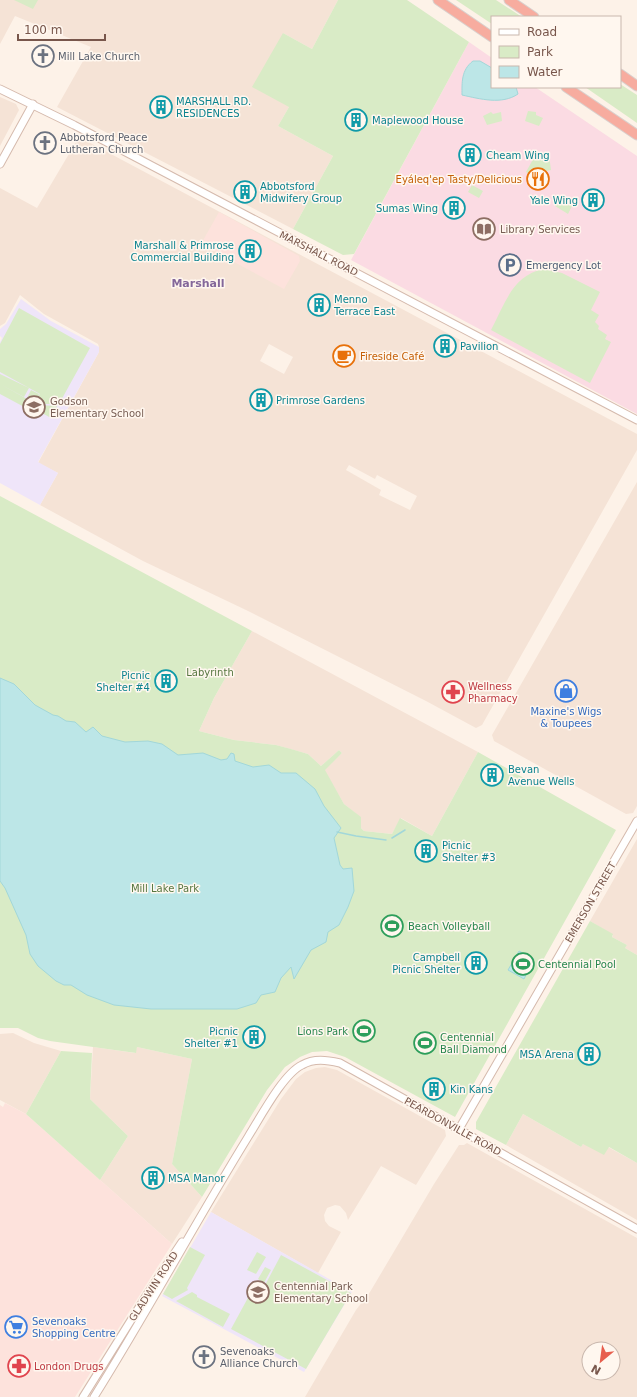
<svg xmlns="http://www.w3.org/2000/svg" width="637" height="1397" viewBox="0 0 637 1397" font-family="'DejaVu Sans',sans-serif">
<rect width="100%" height="100%" fill="#fdf2e8"/>
<!-- residential -->
<path fill="#f5e3d6" fill-rule="evenodd" d="M0,0H338L312,49L283,33L289,107L278,126L333,156L293,229L57,107L91,47L15,16L0,44Z
M0,97L16,104L19,110L0,146Z
M79,137L637,434V450L482,725L476,728L426,701L246,610L143,561L40,505L58,473L38,463L99,352V347L98,344L44,314L20,295L5,323L0,326V188L37,208ZM269,344L293,357L284,374L260,361ZM349,465L375,479L377,475L417,496L410,510L379,495L381,490L346,470Z
M637,482V806L633,813L626,814L494,741L492,735Z
M252,631L478,752L432,836L401,818L392,834L364,831L361,828L360,817L344,804L324,770L342,753L339,750L321,766L308,754L276,745L234,740L199,731L214,698Z
M637,839V955L625,948L627,945L612,937L613,935L590,921Z
M13,1033L34,1043L61,1051L26,1114L0,1100V1034Z
M93,1047L135,1053L137,1047L192,1059L172,1164L202,1197L172,1244L100,1180L128,1136L90,1099Z
M325,1067L337,1070L445,1130L446,1136L416,1185L381,1166L348,1220L346,1213L340,1206L335,1205L327,1208L324,1215L325,1221L329,1226L341,1232L318,1273L211,1212L281,1099L296,1079L305,1072L316,1068Z
M523,1114L581,1147L583,1144L608,1147L637,1163V1220L506,1145Z
M467,1143L637,1238V1397H305L356,1310L370,1292L434,1184L459,1145H464ZM589,1349H613V1373H589Z"/>
<!-- commercial -->
<path fill="#fde2dc" d="M219,212L299,256L300,261L284,289L201,244Z
M5,1103L26,1114L172,1244L75,1397H0V1105L3,1107Z"/>
<!-- education -->
<path fill="#efe5f9" d="M21,299L51,321L99,347V352L38,462L58,473L40,505L0,483V342L2,338L0,336V329L6,324Z
M211,1212L352,1292L304,1372L162,1296Z"/>
<!-- medical -->
<path fill="#fbdbe3" d="M469,42L492,58V87H535L637,156V414L351,260Z"/>
<!-- green -->
<path fill="#d9ebc6" d="M14,0H38L33,9Z
M338,0H407L469,42L354,254L343,255L293,229L333,156L278,126L289,107L252,87L283,33L312,49Z
M456,0H496L522,17H492V24Z
M620,84L637,95V123L585,87H620Z
M528,111L536,112V115L543,118L539,126L525,121Z
M491,112L493,114L501,112L502,121L487,125L483,116Z
M537,152L540,158L549,155L551,170L531,175L526,172Z
M472,185L483,191L479,198L468,192Z
M561,195L574,202L568,214L555,206Z
M544,269L562,273L600,292L591,310L599,315L595,322L599,326L598,329L607,335L605,339L611,342L590,383L491,330C505,304 512,275 544,269Z
M19,308L90,348L59,404H39L27,398L31,390L39,394L38,396L40,394L0,372V344Z
M0,374L29,388L24,397L0,384Z
M0,384L38,405L57,406L51,418L42,413L41,416L0,394Z
M0,496L252,631L214,698L199,731L234,740L276,745L291,749L308,754L321,766L339,750L342,753L325,770L344,804L361,817V828L364,831L392,834L400,818L432,836L478,752L616,830L455,1117L345,1057L327,1051L312,1052L300,1057L285,1067L267,1090L202,1197L172,1164L192,1059L137,1047L136,1053L50,1041L38,1038L18,1028H0Z
M590,921L613,934L612,937L627,945L625,948L637,955V1163L609,1147L604,1155L583,1144L581,1147L523,1114L506,1145L476,1129V1122Z
M61,1051L92,1053L90,1099L128,1136L100,1180L26,1114Z
M190,1247L205,1255L187,1288L188,1290L172,1299L163,1294Z
M257,1252L266,1257L256,1274L247,1270Z
M281,1255L351,1293L306,1369L231,1329L256,1283L264,1287Z
M265,1267L271,1270L264,1283L258,1279Z
M192,1292L197,1295V1297L230,1314L223,1327L176,1301Z"/>
<!-- water -->
<path fill="#bce6e7" stroke="#a2d7d9" d="M473,61H480L492,68V87H516L518,94C502,105 480,99 462,95C462,83 461,70 473,61Z
M0,678L14,684L35,705L53,715L58,716L66,721L75,722L86,732L93,727L102,736L125,742L148,741L162,744L178,755L203,753L221,760L227,759L231,753L234,754L235,761L253,767L269,765L281,773H296L315,789L324,806L341,828L334,838L340,865L343,869L352,868L354,891L348,907L339,925L328,932L326,942L311,950L294,979L291,967L281,978L275,992L261,995L256,1003L237,1009H151L114,1005L87,995L71,985H64L56,981L38,966L30,954L26,935L5,888L0,881Z
M519,951L534,959L524,979L508,970Z"/>
<g fill="none" stroke-linecap="round" stroke-linejoin="round">
<!-- stream -->
<path stroke="#a2d7d9" stroke-width="1.5" d="M337,832L356,836L386,840
M392,838L405,830"/>
<!-- secondary casing -->
<g stroke="#d5baad" stroke-width="9">
<path id="secondary" d="M0,89L74,125L637,420
M0,164L33,104
M459,1129L637,821
M83,1397L148,1293L182,1242
M94,1397C148,1311 195,1223 248,1137C260,1118 283,1074 302,1065C314,1058 327,1060 340,1063L637,1229"/>
</g>
<!-- motorway casing -->
<g stroke="#d9d0cd" stroke-width="11">
<path id="motorway" d="M438,0L492,37
M509,0L534,17
M620,74L637,86
M566,87L637,135"/>
</g>
<!-- secondary -->
<use href="#secondary" stroke="#fff" stroke-width="7"/>
<!-- motorway -->
<use href="#motorway" stroke="#f7ac9f" stroke-width="9"/>
</g>
<!-- icons -->
<defs>
<g id="church-ring" transform="scale(1.15)"><circle r="9.5" fill="#fff7ef" stroke="#6b7280" stroke-width="1.5"/><path d="M-1.2-6h2.4v3.5h3.3v2.4h-3.3V6h-2.4V-.1h-3.3v-2.4h3.3Z" fill="#6b7280"/></g>
<g id="building-ring" transform="scale(1.15)"><circle r="9.5" fill="#fff7ef" stroke="#0f9aa8" stroke-width="1.5"/><path d="M-4-6H4V6H1V3H-1V6H-4ZM-2.5-4.3h1.7v1.8h-1.7ZM.8-4.3h1.7v1.8H.8ZM-2.5-1h1.7V.8h-1.7ZM.8-1h1.7V.8H.8Z" fill="#0f9aa8"/></g>
<g id="restaurant-ring" transform="scale(1.15)"><circle r="9.5" fill="#fff7ef" stroke="#e8710a" stroke-width="1.5"/><path d="M-5-6h1v4h1v-4h1v4h1v-4h1v5L-1.5 .5V6h-2V.5L-5-1ZM5-6V6H3V1.5H1.5Q1.5-4 5-6Z" fill="#e8710a"/></g>
<g id="library-ring" transform="scale(1.15)"><circle r="9.5" fill="#fff7ef" stroke="#8d6e63" stroke-width="1.5"/><path d="M-6-4Q-3-5.5-.7-3.5V5Q-3 3-6 4ZM6-4Q3-5.5 .7-3.5V5Q3 3 6 4Z" fill="#8d6e63"/></g>
<g id="parking-ring" transform="scale(1.15)"><circle r="9.5" fill="#fff7ef" stroke="#5c6f8a" stroke-width="1.5"/><path d="M-3.5-5.5H1a3.5 3.5 0 0 1 0 7H-1V5.5H-3.5ZM-1-3.4V-.6H.8a1.4 1.4 0 0 0 0-2.8Z" fill="#5c6f8a"/></g>
<g id="cafe-ring" transform="scale(1.15)"><circle r="9.5" fill="#fff7ef" stroke="#e8710a" stroke-width="1.5"/><path d="M-5.5-4.5H6V0H3Q3 3.5 0 3.5H-2.5Q-5.5 3.5-5.5 0ZM3-3.2v2h1.7v-2ZM-6 4.5H4V6H-6Z" fill="#e8710a"/></g>
<g id="school-ring" transform="scale(1.15)"><circle r="9.5" fill="#fff7ef" stroke="#8d6e63" stroke-width="1.5"/><path d="M0-5L7-2L0 1L-7-2ZM-4 1L0 2.5L4 1V4Q0 6-4 4Z" fill="#8d6e63"/></g>
<g id="shop-ring" transform="scale(1.15)"><circle r="9.5" fill="#fff7ef" stroke="#3f7fe0" stroke-width="1.5"/><path d="M-5-2.5h2.3a2.7 3.5 0 0 1 5.4 0H5L5.5 6h-11ZM-1.5-2.5h3a1.5 2.3 0 0 0-3 0Z" fill="#3f7fe0"/></g>
<g id="pharmacy-ring" transform="scale(1.15)"><circle r="9.5" fill="#fff7ef" stroke="#e0444e" stroke-width="1.5"/><path d="M-2-6h4v4h4v4h-4v4h-4v-4h-4v-4h4Z" fill="#e0444e"/></g>
<g id="stadium-ring" transform="scale(1.15)"><circle r="9.5" fill="#fff7ef" stroke="#2e9e5b" stroke-width="1.5"/><path d="M0-5a6.5 5 0 1 0 0 10a6.5 5 0 1 0 0-10ZM-3.5-1.8h7v3.6h-7Z" fill="#2e9e5b"/></g>
<g id="supermarket-ring" transform="scale(1.15)"><circle r="9.5" fill="#fff7ef" stroke="#3f7fe0" stroke-width="1.5"/><path d="M-6-5.5h2.5l.6 2H6L4.5 2H-2.5L-4.4-4H-6ZM-1.5 3.2a1.3 1.3 0 1 0 .1 0ZM3 3.2a1.3 1.3 0 1 0 .1 0Z" fill="#3f7fe0"/></g>
</defs>
<g fill-rule="evenodd">
<use href="#church-ring" x="43" y="56"/>
<use href="#building-ring" x="161" y="107"/>
<use href="#building-ring" x="356" y="120"/>
<use href="#church-ring" x="45" y="143"/>
<use href="#building-ring" x="470" y="155"/>
<use href="#restaurant-ring" x="538" y="179"/>
<use href="#building-ring" x="245" y="192"/>
<use href="#building-ring" x="593" y="200"/>
<use href="#building-ring" x="454" y="208"/>
<use href="#library-ring" x="484" y="229"/>
<use href="#building-ring" x="250" y="251"/>
<use href="#parking-ring" x="510" y="265"/>
<use href="#building-ring" x="319" y="305"/>
<use href="#building-ring" x="445" y="346"/>
<use href="#cafe-ring" x="344" y="356"/>
<use href="#building-ring" x="261" y="400"/>
<use href="#school-ring" x="34" y="407"/>
<use href="#building-ring" x="166" y="681"/>
<use href="#shop-ring" x="566" y="691"/>
<use href="#pharmacy-ring" x="453" y="692"/>
<use href="#building-ring" x="492" y="775"/>
<use href="#building-ring" x="426" y="851"/>
<use href="#stadium-ring" x="392" y="926"/>
<use href="#building-ring" x="476" y="963"/>
<use href="#stadium-ring" x="523" y="964"/>
<use href="#stadium-ring" x="364" y="1031"/>
<use href="#building-ring" x="254" y="1037"/>
<use href="#stadium-ring" x="425" y="1043"/>
<use href="#building-ring" x="589" y="1054"/>
<use href="#building-ring" x="434" y="1089"/>
<use href="#building-ring" x="153" y="1178"/>
<use href="#school-ring" x="258" y="1292"/>
<use href="#supermarket-ring" x="16" y="1327"/>
<use href="#church-ring" x="204" y="1357"/>
<use href="#pharmacy-ring" x="19" y="1366"/>
</g>
<g text-anchor="middle" stroke-width="3" stroke-linejoin="round" paint-order="stroke">
<!-- worship labels -->
<g font-size="10" fill="#5b616d" stroke="#fff7ef" text-anchor="start">
<text x="58" y="60">Mill Lake Church</text>
<text x="60" y="141">Abbotsford Peace<tspan x="60" dy="12">Lutheran Church</tspan></text>
<text x="220" y="1355">Sevenoaks<tspan x="220" dy="12">Alliance Church</tspan></text>
</g>
<!-- culture labels -->
<g font-size="10" fill="#0d838f" stroke="#fff7ef" text-anchor="start">
<text x="176" y="105">MARSHALL RD.<tspan x="176" dy="12">RESIDENCES</tspan></text>
<text x="372" y="124">Maplewood House</text>
<text x="486" y="159">Cheam Wing</text>
<text x="260" y="190">Abbotsford<tspan x="260" dy="12">Midwifery Group</tspan></text>
<text x="578" y="204" text-anchor="end">Yale Wing</text>
<text x="438" y="212" text-anchor="end">Sumas Wing</text>
<text x="234" y="249" text-anchor="end">Marshall &amp; Primrose<tspan x="234" dy="12">Commercial Building</tspan></text>
<text x="334" y="303">Menno<tspan x="334" dy="12">Terrace East</tspan></text>
<text x="460" y="350">Pavilion</text>
<text x="276" y="404">Primrose Gardens</text>
<text x="150" y="679" text-anchor="end">Picnic<tspan x="150" dy="12">Shelter #4</tspan></text>
<text x="508" y="773">Bevan<tspan x="508" dy="12">Avenue Wells</tspan></text>
<text x="442" y="849">Picnic<tspan x="442" dy="12">Shelter #3</tspan></text>
<text x="460" y="961" text-anchor="end">Campbell<tspan x="460" dy="12">Picnic Shelter</tspan></text>
<text x="238" y="1035" text-anchor="end">Picnic<tspan x="238" dy="12">Shelter #1</tspan></text>
<text x="574" y="1058" text-anchor="end">MSA Arena</text>
<text x="450" y="1093">Kin Kans</text>
<text x="168" y="1182">MSA Manor</text>
</g>
<!-- food labels -->
<g font-size="10" fill="#c56008" stroke="#fff7ef" text-anchor="end">
<text x="522" y="183">Eyáleq'ep Tasty/Delicious</text>
<text x="360" y="360" text-anchor="start">Fireside Café</text>
</g>
<!-- education labels -->
<g font-size="10" fill="#785e54" stroke="#fff7ef" text-anchor="start">
<text x="500" y="233">Library Services</text>
<text x="50" y="405">Godson<tspan x="50" dy="12">Elementary School</tspan></text>
<text x="274" y="1290">Centennial Park<tspan x="274" dy="12">Elementary School</tspan></text>
</g>
<!-- street labels -->
<g font-size="10" fill="#78564b" stroke="#fff7ef">
<text transform="translate(319 253) rotate(27)" y="4">MARSHALL ROAD</text>
<text transform="translate(590 902) rotate(-60)" y="4">EMERSON STREET</text>
<text transform="translate(453 1126) rotate(29)" y="4">PEARDONVILLE ROAD</text>
<text transform="translate(153 1286) rotate(-57)" y="4">GLADWIN ROAD</text>
</g>
<!-- service labels -->
<g font-size="10" fill="#4e5e75" stroke="#fff7ef" text-anchor="start">
<text x="526" y="269">Emergency Lot</text>
</g>
<!-- park labels -->
<g font-size="10" fill="#577740" stroke="#fff7ef">
<text x="210" y="676">Labyrinth</text>
<text x="165" y="892">Mill Lake Park</text>
</g>
<!-- health labels -->
<g font-size="10" fill="#be3a42" stroke="#fff7ef" text-anchor="start">
<text x="468" y="690">Wellness<tspan x="468" dy="12">Pharmacy</tspan></text>
<text x="34" y="1370">London Drugs</text>
</g>
<!-- shop labels -->
<g font-size="10" fill="#366cbe" stroke="#fff7ef">
<text x="566" y="715">Maxine's Wigs<tspan x="566" dy="12">&amp; Toupees</tspan></text>
<text x="32" y="1325" text-anchor="start">Sevenoaks<tspan x="32" dy="12">Shopping Centre</tspan></text>
</g>
<!-- leisure labels -->
<g font-size="10" fill="#27864d" stroke="#fff7ef" text-anchor="start">
<text x="408" y="930">Beach Volleyball</text>
<text x="538" y="968">Centennial Pool</text>
<text x="348" y="1035" text-anchor="end">Lions Park</text>
<text x="440" y="1041">Centennial<tspan x="440" dy="12">Ball Diamond</tspan></text>
</g>
<!-- neighbourhood labels -->
<g font-size="11" font-weight="bold" fill="#84679a" stroke="#fff7ef">
<text x="198" y="287">Marshall</text>
</g>
</g>
<!-- legend -->
<rect x="491" y="16" width="130" height="72" fill="#fff7ef" stroke="#c9b7ad"/>
<rect x="499" y="29" width="20" height="6" fill="#ffffff" stroke="#c9b7ad"/>
<text x="527" y="36" font-size="12" fill="#78564b">Road</text>
<rect x="499" y="46" width="20" height="12" fill="#d9ebc6" stroke="#c9b7ad"/>
<text x="527" y="56" font-size="12" fill="#78564b">Park</text>
<rect x="499" y="66" width="20" height="12" fill="#bce6e7" stroke="#c9b7ad"/>
<text x="527" y="76" font-size="12" fill="#78564b">Water</text>
<!-- north arrow -->
<g transform="translate(601 1361) rotate(209)"><circle r="19" fill="#fff7ef" stroke="#c9b7ad"/>
<path d="M0-3L7 15L0 10L-7 15Z" fill="#e75e4d"/>
<text y="-6" font-size="11" font-weight="bold" text-anchor="middle" fill="#78564b">N</text>
</g>
<!-- scale -->
<path d="M18 34v6h87v-6" fill="none" stroke="#78564b" stroke-width="2"/>
<text x="24" y="34" font-size="12" fill="#78564b" stroke="#fff7ef" stroke-width="3" paint-order="stroke">100 m</text>
</svg>
